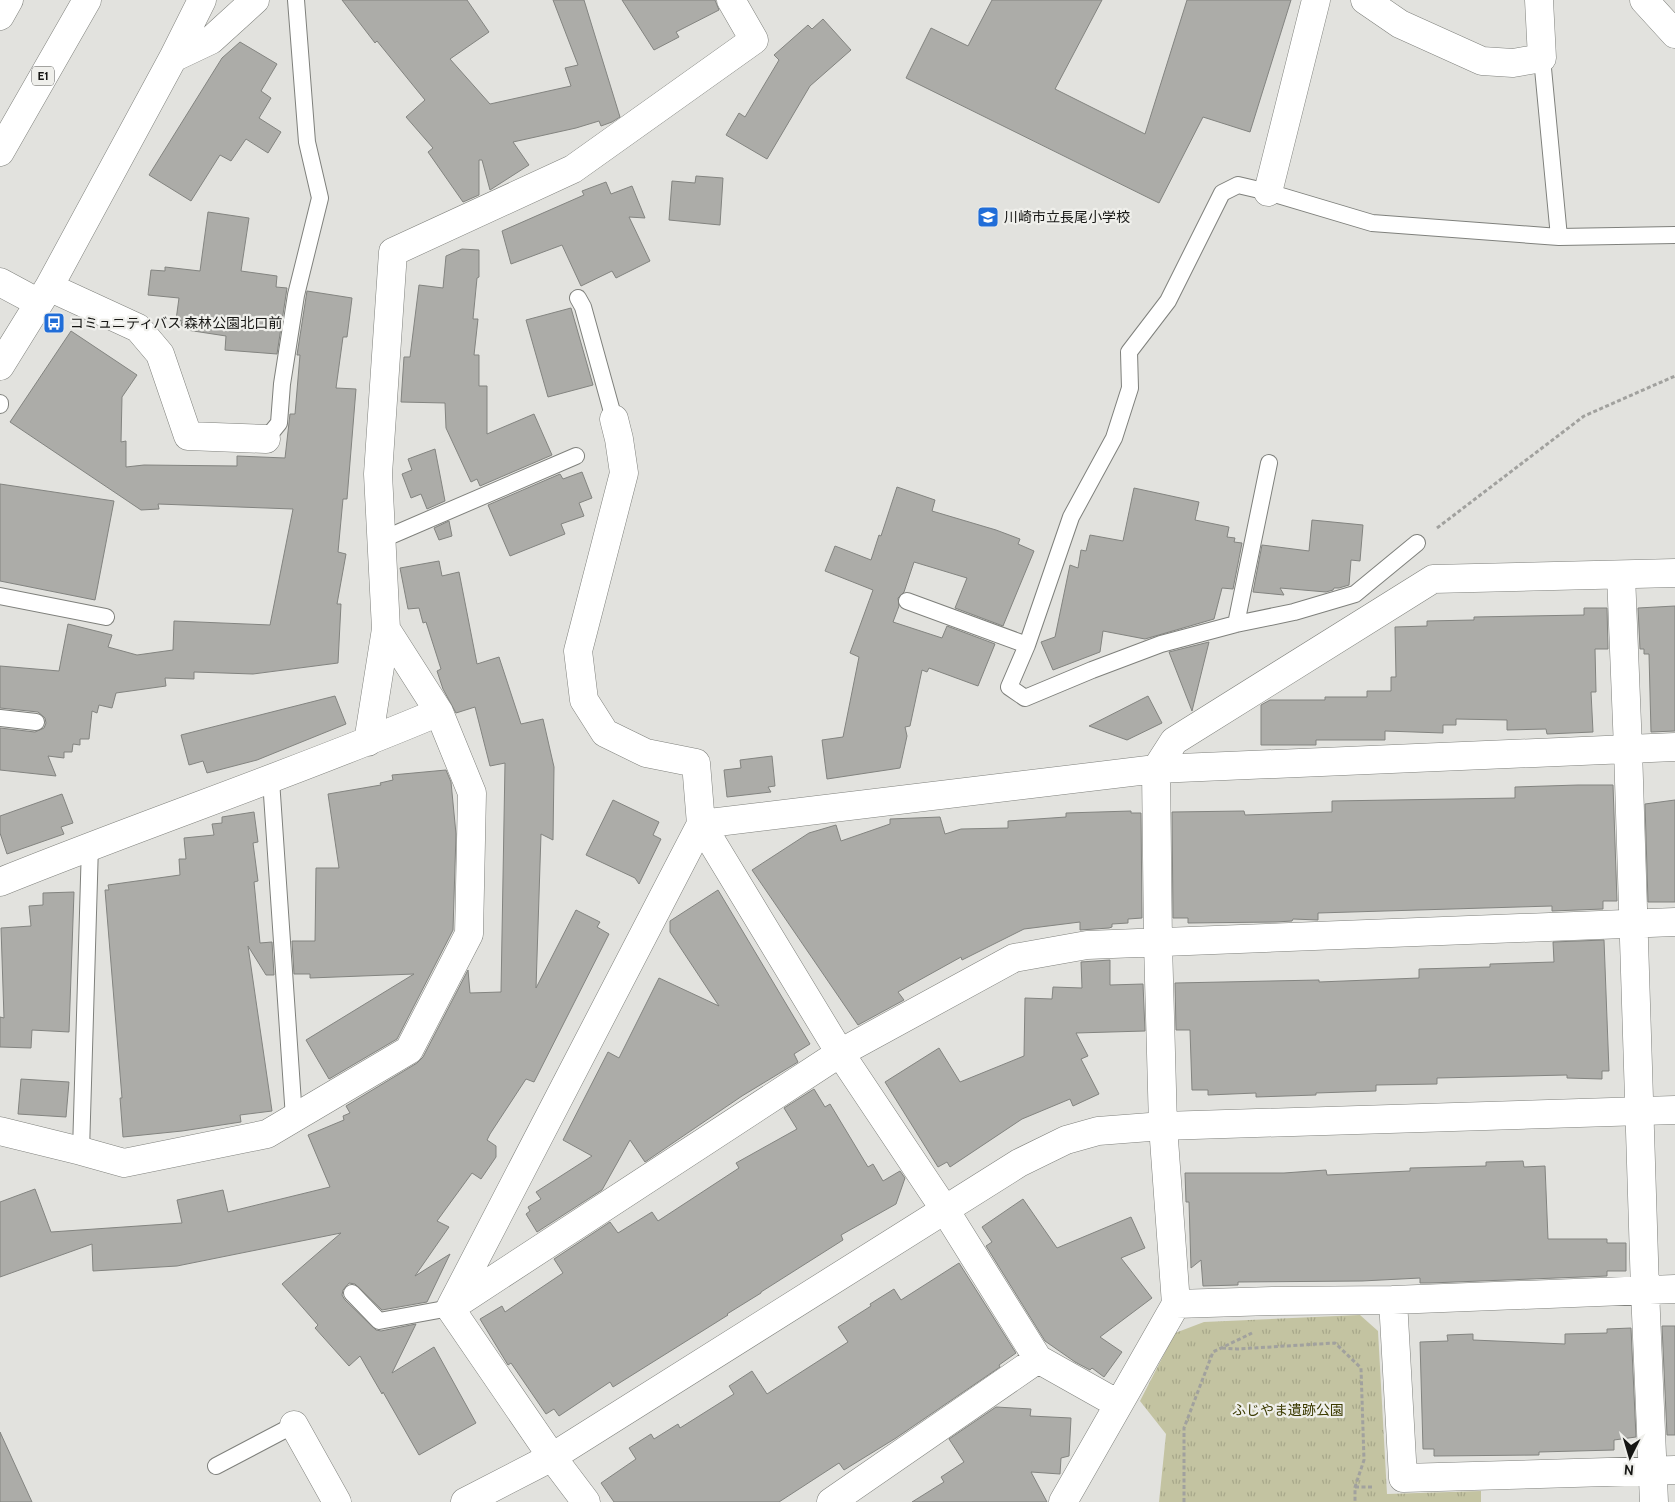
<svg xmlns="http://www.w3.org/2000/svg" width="1675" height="1502" viewBox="0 0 1675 1502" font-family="Cabin,'Noto Sans JP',sans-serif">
<defs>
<pattern id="park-tufts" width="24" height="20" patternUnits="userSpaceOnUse" patternTransform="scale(1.25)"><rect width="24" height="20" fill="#c3c3a1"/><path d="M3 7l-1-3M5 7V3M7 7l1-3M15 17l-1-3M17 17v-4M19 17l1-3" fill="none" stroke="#a7a78a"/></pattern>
</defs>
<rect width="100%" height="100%" fill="#e2e2de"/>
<!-- park -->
<path fill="url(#park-tufts)" d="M1360,1315L1378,1331L1387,1494L1481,1491V1502H1159L1166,1434L1140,1401L1175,1333L1204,1322Z"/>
<!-- building -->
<path fill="#acaca8" stroke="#838480" d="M342,0H467L489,32L450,59L490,104L571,86L565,68L578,65L553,0H584L620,117L612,122L601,126L599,121L576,128L513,142L529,165L490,190L482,160H479V195L463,202L428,152L433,148L406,117L425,100L377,41L375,43Z
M622,0H715L719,10L676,32L679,37L654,50Z
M992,0H1102L1055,89L1145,134L1187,0H1291L1250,132L1203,117L1159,203L906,78L931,28L968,46Z
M823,19L851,50L810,86L767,159L726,135L739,113L745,117L779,60L774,55L808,25L812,29Z
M240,42L277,64L261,91L271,98L259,118L281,132L268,153L246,139L231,161L220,155L191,201L149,175L222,58Z
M696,176L723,178L720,225L669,220L672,181L695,183Z
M606,182L611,194L632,186L645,218L629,217L650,261L616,278L612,271L581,286L562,245L511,264L502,231L584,195L582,191Z
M208,212L249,218L241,271L277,276L276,287L287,288L277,354L225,350L226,336L187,330L188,327L181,326L182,321L176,320L179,298L148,295L151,270L165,271V267L200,271Z
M462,249L479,250V277L477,278L473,319H478L474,355H479V386H487V434L534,414L552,455L480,486L477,479L471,482L446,428L445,403L401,402L404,357H410L419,285L443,288L446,256Z
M307,291L352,298L347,337H343L336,388L356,389L347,499H343L338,552L346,554L337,604H341L338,663L253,674L194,672V679L165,678L166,686L116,693L112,708L99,705L97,713L92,711L89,739H80V745L73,744L72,752H64V758L48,756L56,776L0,770V728L35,732L44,728L46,723L45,718L38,712L0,708V666L59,671L68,624L112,635L108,647L137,655L173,650L174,621L270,625L293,509L158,504L159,509L141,510L10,422L71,331L137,375L122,397L121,442L126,441V467L144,465L237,466V456L285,458L290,414H295L300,355H297Z
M571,308L593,385L548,397L526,320Z
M435,449L445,501L427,509L421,494L411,498L402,474L412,470L408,459Z
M582,472L592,498L579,503L584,516L561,524L565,534L510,556L488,505L560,474L563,479Z
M0,484L114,501L95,600L0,581Z
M897,487L935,500L932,511L996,530L1020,539L1018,544L1034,551L1003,626L955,608L967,578L914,562L904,592L898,598L899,606L893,622L942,638L947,626L995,644L978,686L929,668L927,672L922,670L910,726L905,727L907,736L900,768L827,779L822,740L843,737L859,657L850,653L873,590L825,571L835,546L871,560L879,535L881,536Z
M1134,488L1199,502L1195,520L1229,527L1227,537L1235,538L1234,542L1242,543L1233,589L1222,588L1214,619L1145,639L1103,631L1100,652L1053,670L1041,642L1055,637L1070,565L1078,568L1081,550L1086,551L1090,535L1123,541Z
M1312,520L1363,525L1360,561L1351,560L1349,585L1339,588H1334L1333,590L1326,592L1280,588L1284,595L1253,592L1262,545L1309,551Z
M449,521L452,536L439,540L434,528Z
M439,561L442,576L459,572L477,664L499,657L521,724L543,719L554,767L553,840L541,834L536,988L576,910L600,922L597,927L609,934L534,1082L526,1079L490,1134L487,1140L496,1146V1157L481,1179L472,1173L437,1221L449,1227L415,1276L450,1254L427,1302L382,1310L355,1284L349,1283L343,1290L342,1295L345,1300L376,1330L381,1331L416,1324L392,1373L434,1347L476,1423L419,1455L383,1392L382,1394L360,1356L349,1366L315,1328L318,1325L282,1284L341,1233L177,1266L93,1271L92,1244L0,1277V1202L35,1189L51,1232L182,1223L177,1200L223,1190L228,1212L330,1187L308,1135L344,1120L343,1116L350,1113L346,1106L417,1063L423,1057L468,970L470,993L501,992L505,763L490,766L475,707L456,713L443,689L437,671L441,669L426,622L423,623L419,608L408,609L400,568Z
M1675,606V731L1651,732L1649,654H1644V649H1640L1638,608Z
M1584,608H1607L1608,649H1595L1596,692H1591L1593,732L1547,734L1546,729L1507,730V720L1456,719V725H1443V733L1385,731V740H1316V745H1261V705L1270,700H1325V697H1367V691H1391V677H1396L1395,627L1427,626V621L1474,620V617L1584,615Z
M1209,642L1192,711L1169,652Z
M335,696L346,724L257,760L207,773L203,761L189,765L181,735Z
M1148,696L1162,723L1127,740L1089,726Z
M772,756L775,786L768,787L771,792L727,797L724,770L741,768L740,760Z
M446,770L451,782L456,834L453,930L397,1039L329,1079L306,1040L414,974L310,978V974H294L292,941H315L316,868H339L328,794L381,785L380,783L393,780L392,775Z
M1578,785H1613L1617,901H1603V909L1552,911V906L1318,913V920L1293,919L1292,921L1276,922L1188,923V918H1173L1172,812L1244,811L1245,815L1332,812V801L1515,798V787Z
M62,794L73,823L61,827L64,834L7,854L0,833V816Z
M613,800L659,822L653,835L661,839L639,884L635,878L586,855Z
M1675,800V902H1648L1645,804Z
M1131,811V813H1141L1142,918L1128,919V923L1112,924V927L1109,928L1080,930V922L1024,929L962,960L961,957L898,992L904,1000L858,1025L752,870L809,833L836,825L841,841L890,824V819L940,817L945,834L961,829L1008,828V821L1066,817V813Z
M254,812L258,842L253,843L258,881L254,882L260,943L272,942L274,975H266L248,946L272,1111L240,1115L241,1122L182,1131L123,1137L120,1098H122L105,890H109L108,885L180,875L179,859H186L184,838L214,835L212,824L222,823V817Z
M718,890L810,1044L794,1054L798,1062L742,1096L645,1162L630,1140L602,1190L537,1232L526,1214L530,1211L528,1207L541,1199L536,1192L592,1156L563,1140L608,1052L619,1058L659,978L719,1006L670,932V921Z
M74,892L69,1032L32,1030L31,1048L0,1047V1017L4,1018L1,928L31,926L29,906L43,905V893Z
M1604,940L1609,1071H1602V1079L1567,1078V1075L1437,1078V1084L1376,1085V1091L1316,1093V1095L1256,1097V1093L1208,1095V1090H1192L1190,1030H1176L1175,983L1319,980V982L1419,978V969L1490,967V964L1554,962L1553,942Z
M1110,960V985L1143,984L1145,1031L1076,1033L1088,1056L1081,1059L1099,1094L1073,1106L1070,1099L1022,1119L950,1167L947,1162L938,1167L885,1082L939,1048L960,1082L1024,1056L1025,998L1052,999L1053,987L1082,988L1081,962Z
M21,1079L69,1082L66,1117L18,1114Z
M814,1089L825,1107L830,1104L868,1167L873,1164L883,1181L900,1171L905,1178L896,1204L841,1235L843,1240L761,1292V1293L727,1314L728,1315L613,1387L610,1382L559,1416L554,1409L546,1414L511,1363L508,1365L480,1319L502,1306L505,1312L563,1273L554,1259L610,1222L618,1233L652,1212L658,1221L739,1168L736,1163L797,1129L784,1108Z
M1523,1161L1524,1167L1545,1166L1548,1239H1607V1243H1626V1271H1607V1276L1430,1283H1420V1278L1362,1281L1238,1282V1285L1203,1286L1201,1260L1191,1268L1189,1202H1186L1185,1173H1284L1326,1170L1327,1175L1410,1171V1168L1486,1166V1162Z
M1023,1199L1057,1248L1131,1217L1145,1248L1121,1258L1152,1298L1100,1337L1122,1352L1104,1377L1092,1368L1090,1370L1075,1362L1045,1341L986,1246L992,1242L982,1227Z
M959,1263L1016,1353L999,1365L1000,1367L896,1438L844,1470L839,1463L779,1502H614L601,1483L636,1459L629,1448L651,1434L654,1439L678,1424L680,1428L734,1394L729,1386L752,1371L767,1394L848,1342L838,1327L871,1306L870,1304L894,1289L901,1300Z
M1662,1326H1675V1435H1667Z
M1631,1328L1636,1437L1614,1440V1450L1539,1452V1455L1434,1456V1449H1423L1420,1342L1448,1341L1447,1335L1473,1334V1340L1565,1344V1334L1607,1333V1329Z
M996,1407L1031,1409L1030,1416L1071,1418L1069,1456L1061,1458L1060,1474L1031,1472L1047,1502H912L944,1482L941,1477L964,1462L949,1439Z
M0,1432L32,1502H0Z"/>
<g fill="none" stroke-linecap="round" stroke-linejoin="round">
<!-- service casing -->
<g stroke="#7f807c" stroke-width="18">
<path id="service" d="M1542,58L1559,237
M578,298L583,307L614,419
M0,403V405
M266,439L279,423L282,384L296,295L320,198L307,142L296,0
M381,540L576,456
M1417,543L1355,594L1294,612L1236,624L1161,644L1092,670L1025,698L1009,687L1027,645L1071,517L1114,438L1130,388L1129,352L1168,301L1222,193L1238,185L1268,192L1372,223L1559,237L1675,235
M0,596L106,617
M907,601L1027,645
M1236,624L1269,463
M0,718L36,722
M271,780L294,1118
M81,1151L90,845
M352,1293L379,1321L450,1308
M216,1466L294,1425"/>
</g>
<!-- minor casing -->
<g stroke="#7f807c" stroke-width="29">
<path id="minor" d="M1365,0L1400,24L1482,61L1513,63L1542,58L1539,0
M1644,0L1675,34
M173,58L211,40L255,0
M1268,192L1316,0
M0,282L39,303
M49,287L138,328L160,354L188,436L266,439
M0,366L49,287L173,58L202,0
M614,419L619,439L624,473L578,651L584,700L605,733L646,753L696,763L701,824L840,1053L945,1210L1038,1359L1118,1404
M1621,575L1628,749L1645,1290L1654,1502
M368,742L386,629L378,474L393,252L573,169L754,40L731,0
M0,882C146,823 295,773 439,712
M0,1131L81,1151L124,1163L267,1134L409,1050L469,934L472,793L439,712L386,629
M1393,1300L1403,1478L1675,1470
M1176,1304L1273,1301L1393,1300L1675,1289
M451,1306L701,824L1156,769L1675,747
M294,1425L337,1502
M586,1502L552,1457L450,1308L840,1053L1014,958L1087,945L1675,922
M831,1502L1038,1359
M1063,1502L1176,1304L1163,1126L1158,943L1156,769L1174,741L1433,579L1675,573"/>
</g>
<!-- tertiary casing -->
<g stroke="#7f807c" stroke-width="29">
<path id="tertiary" d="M465,1502L552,1457L1019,1163L1066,1140L1098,1131L1163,1126L1675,1110"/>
</g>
<!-- motorway casing -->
<g stroke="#7f807c" stroke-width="29">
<path id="motorway" d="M0,16L9,0
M0,152L87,0"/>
</g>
<!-- path -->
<path stroke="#a1a19e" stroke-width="3" stroke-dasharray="4 2.5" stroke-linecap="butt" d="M1437,528L1584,416L1675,376
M1222,1348L1237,1349L1335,1343L1361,1368L1364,1460L1355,1487V1502
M1355,1487H1374
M1184,1502V1428L1213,1352L1252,1333"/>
<!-- service -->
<use href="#service" stroke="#fff" stroke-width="16"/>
<!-- minor -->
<use href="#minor" stroke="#fff" stroke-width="28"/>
<!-- tertiary -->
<use href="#tertiary" stroke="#fff" stroke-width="28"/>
<!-- motorway -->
<use href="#motorway" stroke="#fff" stroke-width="28"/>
</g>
<!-- icons -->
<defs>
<g id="school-square" transform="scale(1.125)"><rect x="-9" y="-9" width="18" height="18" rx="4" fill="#206dd8" stroke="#efefeb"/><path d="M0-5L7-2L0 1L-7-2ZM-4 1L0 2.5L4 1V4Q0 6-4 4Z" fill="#fff"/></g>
<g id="bus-square" transform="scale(1.125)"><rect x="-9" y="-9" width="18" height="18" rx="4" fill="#206dd8" stroke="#efefeb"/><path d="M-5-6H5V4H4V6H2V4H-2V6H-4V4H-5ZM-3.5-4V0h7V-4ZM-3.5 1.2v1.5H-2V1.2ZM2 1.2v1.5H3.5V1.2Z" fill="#fff"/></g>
</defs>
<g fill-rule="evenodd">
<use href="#school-square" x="988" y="217"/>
<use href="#bus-square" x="54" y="323"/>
</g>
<g text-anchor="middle" stroke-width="4.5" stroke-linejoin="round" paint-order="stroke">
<!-- shield labels -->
<rect fill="#efefeb" stroke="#575754" stroke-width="1" x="32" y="66.5" width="22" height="19" rx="4"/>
<g font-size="12" font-weight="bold" fill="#161614">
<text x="43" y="80">E1</text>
</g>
<!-- poi labels -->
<g font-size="14" fill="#161614" stroke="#efefeb" text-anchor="start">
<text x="1004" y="222">川崎市立長尾小学校</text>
<text x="70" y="328">コミュニティバス 森林公園北口前</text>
</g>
<!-- park labels -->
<g font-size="14" fill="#3b3a00" stroke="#efefeb">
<text x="1288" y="1415">ふじやま遺跡公園</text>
</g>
</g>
<!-- north arrow -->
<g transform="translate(1630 1457) rotate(185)" stroke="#efefeb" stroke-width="4" paint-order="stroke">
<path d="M0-4L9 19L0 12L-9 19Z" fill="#161614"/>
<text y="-8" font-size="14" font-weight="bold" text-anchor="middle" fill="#161614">N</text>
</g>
</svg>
